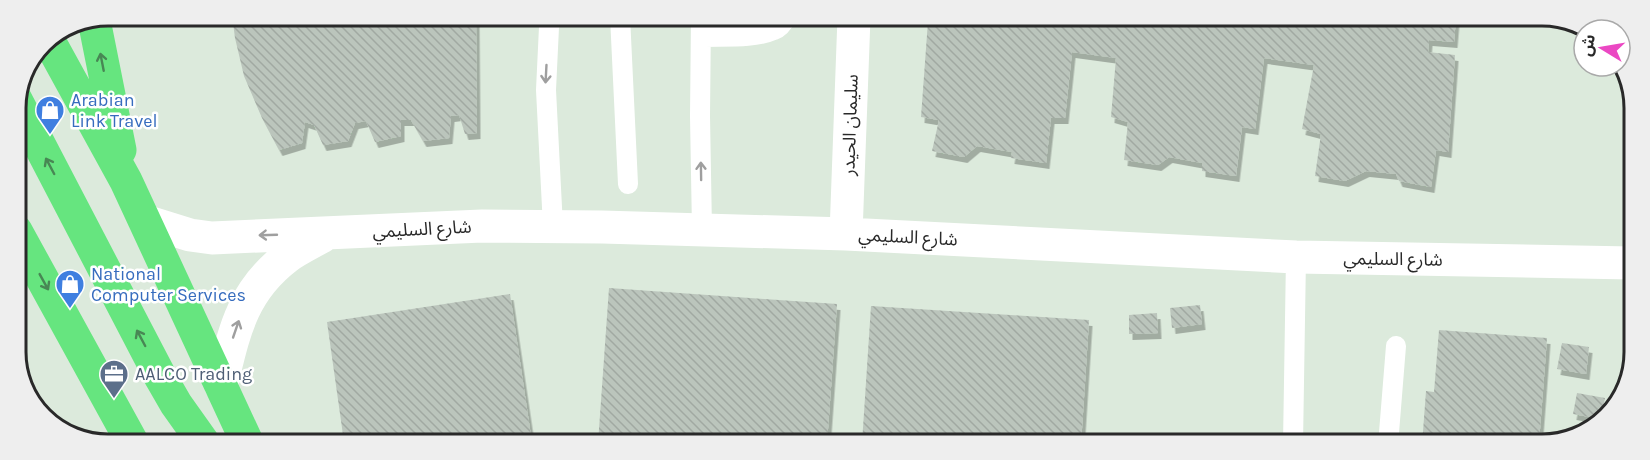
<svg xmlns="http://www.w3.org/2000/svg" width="1650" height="460" viewBox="0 0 1650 460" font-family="Karla,'Noto Sans Arabic',sans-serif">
<defs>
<pattern id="building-back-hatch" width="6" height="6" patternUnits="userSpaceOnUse" patternTransform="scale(1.5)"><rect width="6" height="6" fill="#bbc5bc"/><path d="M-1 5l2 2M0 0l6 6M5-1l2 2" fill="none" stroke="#a1a9a2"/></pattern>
<filter id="shadow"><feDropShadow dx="3.5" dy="6" stdDeviation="0" flood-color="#0004"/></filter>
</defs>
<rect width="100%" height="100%" fill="#dceadc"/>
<!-- building -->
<path fill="url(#building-back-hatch)" filter="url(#shadow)" d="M232,15L476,16L477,133L465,134L459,115L451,116L449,138L423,141L411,120H401V136L375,142L366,121L355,123L348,141L323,145L314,125L305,122L302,143L279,150L262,118L244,76L235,38Z
M949,17L1456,18L1454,42L1429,40L1428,52L1455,55L1448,152L1436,150L1431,187L1399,181L1396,174L1366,171L1345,181L1315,176L1321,134L1302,129L1314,65L1264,58L1255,129L1242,127L1236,176L1202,171V163L1169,157L1158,165L1124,160L1128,122L1111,117L1116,58L1072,52L1065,118H1051L1046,163L1011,158L1012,152L977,146L964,157L932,151L939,120L921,117L928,21L948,25Z
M1615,66H1621L1624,73H1615Z
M609,288L837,304L827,443H598Z
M510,294L532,443L344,442L327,322Z
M1200,305L1202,324L1172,328L1170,308Z
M871,306L1089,320L1081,444L862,443Z
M1157,313L1158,333L1129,334V315Z
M1626,316H1632V376L1627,383Z
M1439,330L1547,338L1539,442L1550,443V444L1422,445L1426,391L1434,392Z
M1562,343L1589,347L1586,374L1557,369Z
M1577,393L1605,398L1601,419L1573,414Z"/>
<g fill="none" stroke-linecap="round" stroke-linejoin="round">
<!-- lane -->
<path stroke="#fff" stroke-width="20" d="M552,16L549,27L546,90L553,227
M620,16L628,184
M701,16L700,116L702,230
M701,37C723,36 754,39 774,30C780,28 784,22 787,16
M1293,444L1296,257
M1388,445L1396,346"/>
<!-- street -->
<path stroke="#fff" stroke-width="33" d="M145,221L190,235L212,238L482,226L602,227L846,234L1296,257L1632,263
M846,234L854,17
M221,386C234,333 241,292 287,257C298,249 311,243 323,236"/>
<!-- primary -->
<path stroke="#66e57f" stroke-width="33" d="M94,20L120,150
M48,39L126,181L247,442
M16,100L161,378L176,404L203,442
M16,231L132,442"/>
</g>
<!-- one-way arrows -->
<defs><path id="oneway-shaft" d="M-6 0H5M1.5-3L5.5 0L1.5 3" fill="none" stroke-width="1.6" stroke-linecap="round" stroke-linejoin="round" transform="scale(1.5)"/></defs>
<g stroke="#488754">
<use href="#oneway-shaft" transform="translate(102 62) rotate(-101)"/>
<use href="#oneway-shaft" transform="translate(50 166) rotate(-118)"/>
<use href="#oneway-shaft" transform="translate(44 282) rotate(61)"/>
<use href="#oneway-shaft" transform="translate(141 338) rotate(-118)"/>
</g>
<g stroke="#9f9f9f">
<use href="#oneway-shaft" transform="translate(546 74) rotate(93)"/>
<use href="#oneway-shaft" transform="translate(701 171) rotate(-91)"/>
<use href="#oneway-shaft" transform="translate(268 235) rotate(178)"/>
<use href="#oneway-shaft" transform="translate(236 329) rotate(-71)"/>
</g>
<!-- icons -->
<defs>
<g id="shop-pin" transform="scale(1.5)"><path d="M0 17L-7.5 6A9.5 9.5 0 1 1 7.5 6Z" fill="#3f7fe0" stroke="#fff"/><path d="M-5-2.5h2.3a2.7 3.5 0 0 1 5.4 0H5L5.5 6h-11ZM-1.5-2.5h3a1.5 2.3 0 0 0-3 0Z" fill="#fff"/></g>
<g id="office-pin" transform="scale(1.5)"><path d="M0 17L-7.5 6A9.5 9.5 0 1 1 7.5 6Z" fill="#5c6f8a" stroke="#fff"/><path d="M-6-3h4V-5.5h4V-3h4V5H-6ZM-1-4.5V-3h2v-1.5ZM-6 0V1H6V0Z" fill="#fff"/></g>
</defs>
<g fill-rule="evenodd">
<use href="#shop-pin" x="50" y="110"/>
<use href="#shop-pin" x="70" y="284"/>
<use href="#office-pin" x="114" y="374"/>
</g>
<g text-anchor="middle" stroke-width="5" stroke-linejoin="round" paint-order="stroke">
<!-- shop labels -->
<g font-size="18" fill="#366cbe" stroke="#fff" text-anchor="start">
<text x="71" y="106">Arabian<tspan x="71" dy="21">Link Travel</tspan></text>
<text x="91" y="280">National<tspan x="91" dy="21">Computer Services</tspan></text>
</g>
<!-- street labels -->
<g font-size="18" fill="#292929" stroke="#fff">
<text transform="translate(850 125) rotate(-88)" y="6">سليمان الحيدر</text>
<text transform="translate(422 229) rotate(-3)" y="6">شارع السليمي</text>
<text transform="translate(908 237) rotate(3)" y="6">شارع السليمي</text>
<text transform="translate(1393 259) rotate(1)" y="6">شارع السليمي</text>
</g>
<!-- service labels -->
<g font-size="18" fill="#4e5e75" stroke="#fff" text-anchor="start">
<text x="135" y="380">AALCO Trading</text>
</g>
</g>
<!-- crop -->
<path d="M0 0H1650V460H0ZM108 26H1542A82 82 0 0 1 1624 108V352A82 82 0 0 1 1542 434H108A82 82 0 0 1 26 352V108A82 82 0 0 1 108 26Z" fill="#eee" fill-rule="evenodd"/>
<path fill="none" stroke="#292929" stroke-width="3" d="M108 26H1542A82 82 0 0 1 1624 108V352A82 82 0 0 1 1542 434H108A82 82 0 0 1 26 352V108A82 82 0 0 1 108 26Z"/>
<!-- north arrow -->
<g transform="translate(1602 48) rotate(281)"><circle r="28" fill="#ffffff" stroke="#a9a9a9" stroke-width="1.5"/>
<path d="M0-4.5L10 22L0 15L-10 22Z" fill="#eb48c3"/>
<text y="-9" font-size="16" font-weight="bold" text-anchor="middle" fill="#292929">ش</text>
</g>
</svg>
